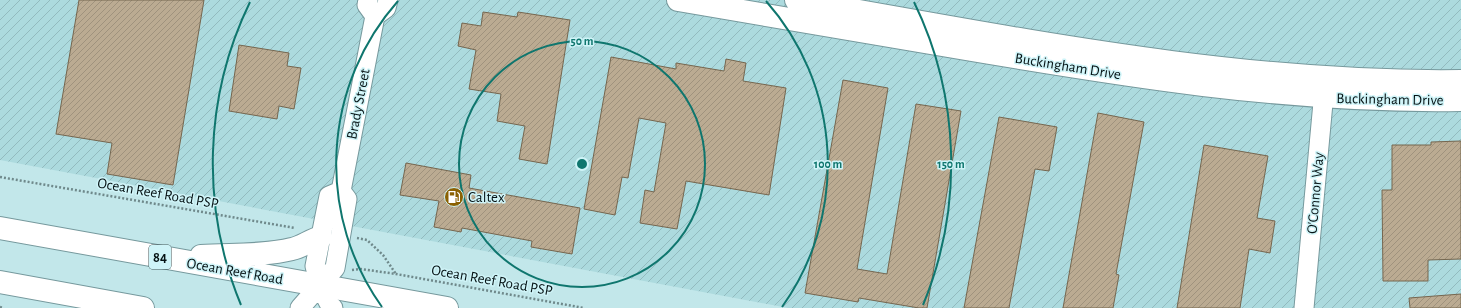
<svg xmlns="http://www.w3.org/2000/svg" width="1461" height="308" viewBox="0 0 1461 308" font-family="'Alegreya Sans',sans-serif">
<defs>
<pattern id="industrial-furrows" width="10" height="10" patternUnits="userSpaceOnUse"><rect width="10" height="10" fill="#acdade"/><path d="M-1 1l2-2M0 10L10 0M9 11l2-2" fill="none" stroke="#92babe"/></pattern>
<pattern id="building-hatch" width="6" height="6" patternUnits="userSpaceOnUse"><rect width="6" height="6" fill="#bbab92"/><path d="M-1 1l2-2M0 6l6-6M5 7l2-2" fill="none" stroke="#9f927d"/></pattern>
</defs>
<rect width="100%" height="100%" fill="#c2e7ea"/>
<!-- industrial -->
<path fill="url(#industrial-furrows)" d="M0,0H1461V308H788L0,160Z"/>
<!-- building -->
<path fill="url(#building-hatch)" stroke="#75664f" d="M79,0H204L173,185L107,174L112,143L56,134Z
M483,12L517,17L518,12L570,20L547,164L519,159L525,126L497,121L501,94L469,89L476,50L458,46L462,23L481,26Z
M239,45L289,53L287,66L301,68L294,109L279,106L277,119L229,111Z
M611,57L676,69V63L724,71L726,59L746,63L743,81L786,88L769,195L686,181L677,229L640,223L645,190L654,192L666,123L639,118L628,178L622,177L615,215L584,209Z
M843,80L888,88L857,269L887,274L916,104L961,111L927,308H919L859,298L858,302L805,293Z
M1098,113L1144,122L1116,274L1119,275L1113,308H1063Z
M999,117L1057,127L1049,171L1035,169L1009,308H964Z
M1461,141V259L1428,260V281H1383L1382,190H1392V145H1431V142Z
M1204,145L1268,156L1257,218L1275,221L1270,253L1249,249L1240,308H1177Z
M406,163L471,175L469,188L580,208L572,254L531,247L532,241L462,228L461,232L434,227L439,201L400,195Z
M1461,294V308H1410L1409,298Z"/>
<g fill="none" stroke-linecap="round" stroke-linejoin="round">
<!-- street casing -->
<g stroke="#76999d" stroke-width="21">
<path id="street" d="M375,16L386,8L388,0
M341,191L375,16L367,5L368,0
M300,308L335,268L347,199L341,191
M333,308L330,305L320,286L315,266L329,196L341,191
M1304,308L1325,81"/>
</g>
<!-- secondary casing -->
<g stroke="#76999d" stroke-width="24">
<path id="secondary" d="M678,0C768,15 858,30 948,46C1118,75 1288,103 1461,100
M796,0C1016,38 1237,84 1461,81"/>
</g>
<!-- primary casing -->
<g stroke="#76999d" stroke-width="24">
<path id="primary" d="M0,228L447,308
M201,256C231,254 263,256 292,249C302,247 310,240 321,237
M0,282L143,308"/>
</g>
<!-- path -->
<path stroke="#6f898b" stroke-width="2.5" stroke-dasharray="2 2" stroke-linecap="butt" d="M0,177L295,228
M357,238L367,240L383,255L396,274
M352,270L361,269L396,274L584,308
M0,307L3,308"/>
<!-- street -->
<use href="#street" stroke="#fff" stroke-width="19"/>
<!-- secondary -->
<use href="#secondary" stroke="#fff" stroke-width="22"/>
<!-- primary -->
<use href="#primary" stroke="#fff" stroke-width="22"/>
</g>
<!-- distance rings -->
<g fill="none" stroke="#0f766e" stroke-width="2">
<circle cx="582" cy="164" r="123"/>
<path d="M382 307A246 246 0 0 1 398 1M766 1A246 246 0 0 1 782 307"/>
<path d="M241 305A369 369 0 0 1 250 2M914 2A369 369 0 0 1 923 305"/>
</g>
<!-- icons -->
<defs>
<g id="fuel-disc" transform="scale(1)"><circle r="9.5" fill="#8b6103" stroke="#cff4f8"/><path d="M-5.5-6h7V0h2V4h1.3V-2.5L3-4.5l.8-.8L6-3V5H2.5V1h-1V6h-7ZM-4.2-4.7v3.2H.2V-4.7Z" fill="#fff"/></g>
</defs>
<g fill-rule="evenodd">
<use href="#fuel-disc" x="454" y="197"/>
</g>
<g text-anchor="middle" stroke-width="3" stroke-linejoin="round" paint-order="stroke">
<!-- shield labels -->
<rect fill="#cff4f8" stroke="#425659" stroke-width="1" x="149" y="245" width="22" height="24" rx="3"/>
<g font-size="14" font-weight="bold" fill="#061315">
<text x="160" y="262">84</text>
</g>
<!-- street labels -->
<g font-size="15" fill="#061315" stroke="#cff4f8">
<text transform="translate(1068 66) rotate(9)" y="5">Buckingham Drive</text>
<text transform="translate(1390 99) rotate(1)" y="5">Buckingham Drive</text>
<text transform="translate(358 104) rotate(-79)" y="5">Brady Street</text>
<text transform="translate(158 193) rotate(10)" y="5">Ocean Reef Road PSP</text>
<text transform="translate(1315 193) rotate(-85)" y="5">O'Connor Way</text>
<text transform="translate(235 271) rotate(10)" y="5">Ocean Reef Road</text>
<text transform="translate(492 280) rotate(10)" y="5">Ocean Reef Road PSP</text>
</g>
<!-- poi labels -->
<g font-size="15" fill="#061315" stroke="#cff4f8" text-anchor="start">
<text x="468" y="202">Caltex</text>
</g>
</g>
<circle cx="582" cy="164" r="6" fill="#0f766e" stroke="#cff4f8" stroke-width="2"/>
<g font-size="12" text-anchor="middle" font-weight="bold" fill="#0f766e" stroke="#cff4f8" stroke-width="3" stroke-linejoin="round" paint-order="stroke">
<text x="582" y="45">50 m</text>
<text x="828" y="168">100 m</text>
<text x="951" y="168">150 m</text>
</g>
</svg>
